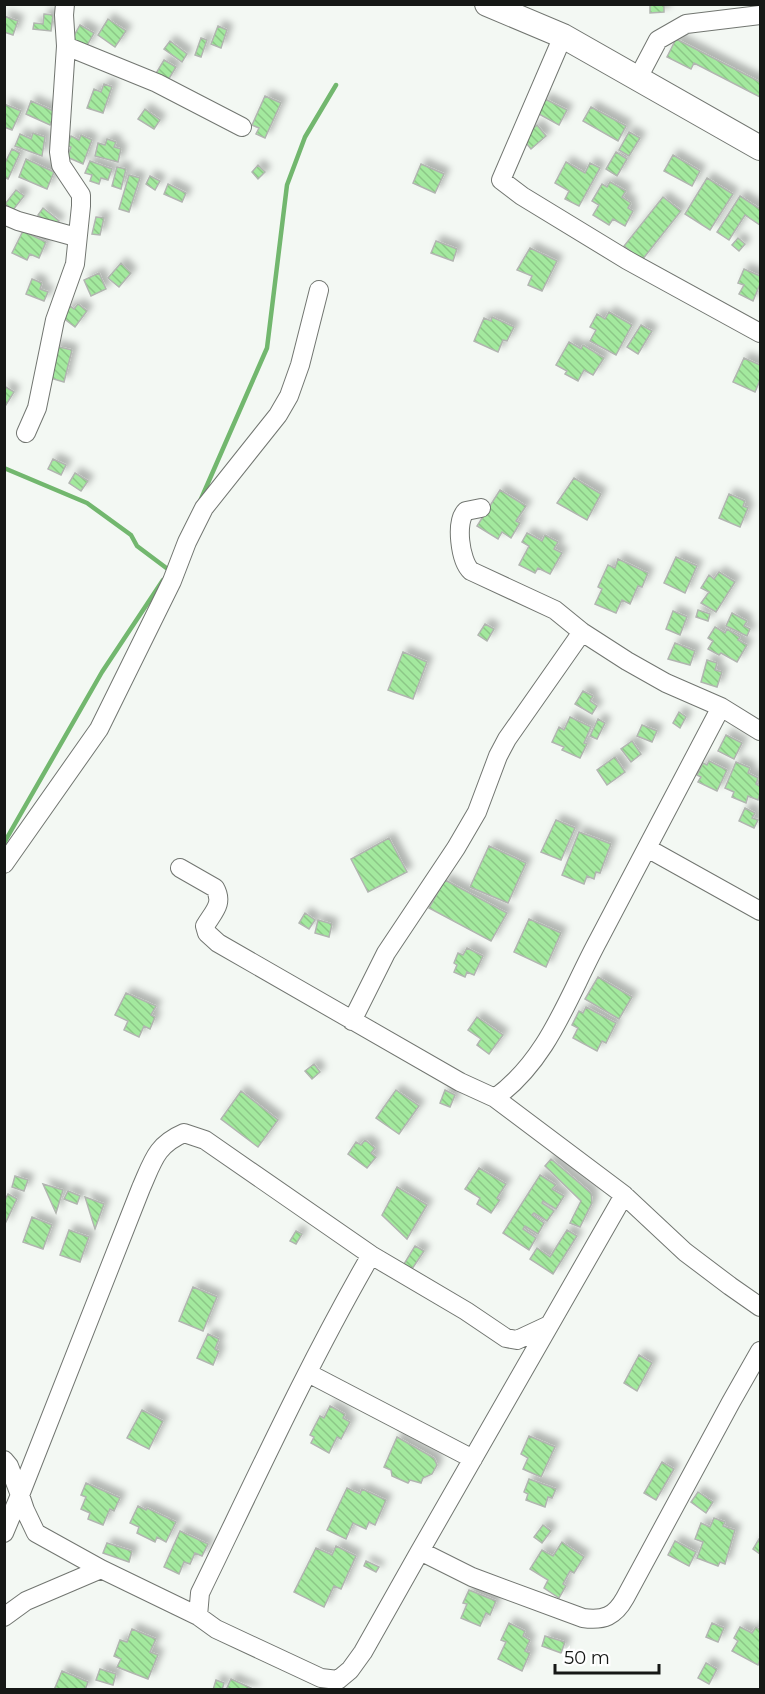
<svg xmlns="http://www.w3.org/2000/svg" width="765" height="1694" viewBox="0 0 765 1694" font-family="Montserrat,sans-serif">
<defs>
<pattern id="building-back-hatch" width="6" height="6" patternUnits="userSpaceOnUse" patternTransform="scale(1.5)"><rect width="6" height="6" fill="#a3e99e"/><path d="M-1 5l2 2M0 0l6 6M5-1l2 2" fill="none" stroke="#8cc787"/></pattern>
<filter id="shadow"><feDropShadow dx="5.5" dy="-5.5" stdDeviation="3" flood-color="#0004"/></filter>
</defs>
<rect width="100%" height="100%" fill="#f3f8f3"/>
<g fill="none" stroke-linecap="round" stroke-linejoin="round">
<!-- stream -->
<path stroke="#72b76e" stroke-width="4.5" d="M4,468L87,503L131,535L137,546L169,570
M201,499L267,348L287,185L305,137L336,85
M4,843L102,672L163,580"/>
</g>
<!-- building -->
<path fill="url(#building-back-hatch)" stroke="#b1b5b0" stroke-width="1.5" filter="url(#shadow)" d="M650,4H664V12L650,13Z
M44,14L53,15L51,31L33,29L34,23L43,24Z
M4,16L18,21L13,35L4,32Z
M108,19L126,31L115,47L98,35Z
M80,25L94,33L85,49L71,41Z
M218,26L227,30L221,48L211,44Z
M201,38L207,40L201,57L195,55Z
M676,39L760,82V97L694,63L691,69L667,57Z
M170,41L187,54L182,62L164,49Z
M164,60L176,67L167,82L155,75Z
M104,84L112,87L103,113L87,108L94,89L101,92Z
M265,96L281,103L265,138L256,134L259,128L252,125Z
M545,99L567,110L559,125L537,113Z
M31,101L56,112L50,125L26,114Z
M4,104L21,111L12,130L4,127Z
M591,107L626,126L618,141L583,121Z
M145,109L160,120L154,129L138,119Z
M537,125L546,136L531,149L522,138Z
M629,132L640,138L629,156L619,150Z
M33,133L45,137L42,156L15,146L20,134L31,139Z
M81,135L92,140L83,164L67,157L71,147L67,145L71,136L79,140Z
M107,139L116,142L114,147L121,149L118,162L95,156L98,143L105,145Z
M12,149L20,153L8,179L4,177V165Z
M616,152L627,159L617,176L606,169Z
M673,155L700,171L692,186L664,171Z
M26,159L54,172L47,189L19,177Z
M90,161L112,169L108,180L101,178L99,184L90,181L92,175L85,173Z
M566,162L585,173L590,163L600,168L579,206L565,199L569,191L555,183Z
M421,164L444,174L435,193L413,183Z
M258,165L265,172L258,179L252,172Z
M117,167L126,169L121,189L112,186Z
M129,175L140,178L129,212L119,209Z
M150,176L160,181L155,190L146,184Z
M707,178L733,194L710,230L685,214Z
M610,182L626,191L622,197L631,203L628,208L633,211L625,226L613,219L609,225L593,215L599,205L592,201L602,184L607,187Z
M168,184L186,193L182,202L164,194Z
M16,190L24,196L13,210L5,204Z
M740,196L760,209V225L745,215L729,240L717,232Z
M663,197L681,211L642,260L624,246Z
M43,208L59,221L55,227L38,215Z
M96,217L104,218L100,235L92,234Z
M23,231L46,242L39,258L30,254L27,260L12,253Z
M738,238L745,244L739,251L732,245Z
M436,241L457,249L453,261L431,253Z
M530,248L557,261L542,291L528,285L532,276L517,270Z
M121,263L131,273L119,287L108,278Z
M744,269L760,276V284L753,301L739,294L744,285L738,283Z
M99,273L106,289L91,296L84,280Z
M32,279L42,283L40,289L48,292L44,301L26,294Z
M78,304L87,311L75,327L62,317L70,306L74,309Z
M609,312L632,325L616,355L590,341L596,330L590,327L597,314L605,319Z
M492,317L514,327L507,341L503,340L498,352L474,341L484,318L491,321Z
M641,325L652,331L638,354L627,347Z
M569,342L581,349L583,345L604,358L593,375L584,370L578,381L565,374L567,371L556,365Z
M55,346L72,350L64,382L47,377Z
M744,358L760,365V380L755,392L733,382Z
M4,386L14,392L4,408Z
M53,459L66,465L61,475L48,469Z
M75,473L88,481L81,491L69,483Z
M574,478L601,494L587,520L557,503Z
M500,490L526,506L516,521L520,523L511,538L502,532L498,539L477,526Z
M729,494L745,501L743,506L748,508L740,527L719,518Z
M527,533L542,541L545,535L558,542L554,549L562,553L550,574L538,568L535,573L519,565L529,546L522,542Z
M676,557L697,566L685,593L664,583Z
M618,559L648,573L642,587L638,586L630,604L622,600L616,613L595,604L602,589L598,587L608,565L615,568Z
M719,572L735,582L716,612L701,603L709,592L701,588L709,575L714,579Z
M698,610L710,614L708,621L696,617Z
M673,611L687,617L680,635L666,629Z
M732,613L747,621L744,626L750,629L747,636L726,626Z
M485,624L494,629L487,641L478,635Z
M715,627L725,633L727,629L740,637L738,640L747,645L737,662L721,653L719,655L708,649L713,641L708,638Z
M675,643L695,651L690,665L668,659Z
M403,652L427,662L413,699L388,690Z
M707,660L717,663L715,670L722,672L717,687L701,682Z
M583,691L593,696L590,701L597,706L592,714L575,704Z
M679,712L686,717L680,728L673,723Z
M570,717L591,727L584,743L587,744L580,758L562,750L564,747L552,742L559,727L564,730Z
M598,719L605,723L597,739L590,736Z
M642,725L657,731L652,742L637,736Z
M726,735L742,743L734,759L718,751Z
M632,741L641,754L631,762L621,749Z
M615,757L625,772L607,785L597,770Z
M709,761L727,770L717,791L698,782L701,777L697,775L703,763L707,765Z
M736,762L750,768L748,773L758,778L756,784L760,786V794L758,800L748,796L746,803L732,797L734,792L725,788Z
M745,808L755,813L752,818L758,820L754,828L739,821Z
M556,820L575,828L561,860L541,852Z
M579,832L611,844L600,873L596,872L594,879L587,876L584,884L562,875Z
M389,838L407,872L368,892L351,859Z
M489,846L526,863L508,903L470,887Z
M445,880L507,913L491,941L429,908Z
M305,913L315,920L309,929L299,923Z
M529,919L561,933L546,967L514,952Z
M318,920L332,924L329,937L315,933Z
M467,948L483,956L474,975L467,972L465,977L454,972L457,965L454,963L458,953L463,955Z
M598,977L632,997L619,1019L585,999Z
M126,993L156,1006L151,1015L155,1017L150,1029L144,1026L139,1037L124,1030L128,1021L115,1015Z
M586,1007L616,1023L606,1043L602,1041L597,1051L573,1038L578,1028L572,1025L579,1011L583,1013Z
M477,1017L503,1035L489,1054L477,1045L481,1039L468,1030Z
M314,1064L320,1072L312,1079L305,1071Z
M396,1090L419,1106L399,1134L376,1118Z
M445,1090L455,1095L450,1107L440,1103Z
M241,1091L278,1120L258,1147L221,1119Z
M365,1140L375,1148L371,1153L376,1157L367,1168L348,1154L356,1142L361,1145Z
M551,1159L591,1193L592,1203L580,1227L570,1223L581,1201L545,1166Z
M479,1168L506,1184L497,1198L500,1200L491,1213L477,1204L480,1198L465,1189Z
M540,1175L556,1185L552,1189L564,1196L556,1209L543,1201L542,1203L554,1211L547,1221L534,1213L532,1215L544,1223L538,1234L525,1226L523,1229L536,1238L529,1250L503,1233Z
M15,1176L28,1180L24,1191L12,1187Z
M43,1184L63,1190L56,1213Z
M397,1187L427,1205L407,1239L382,1215Z
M68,1191L80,1196L77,1204L64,1199Z
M8,1194L17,1199L4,1226V1202Z
M85,1197L104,1204L95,1229Z
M32,1217L52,1225L43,1249L23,1242Z
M69,1230L89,1237L80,1262L60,1255Z
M567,1230L577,1236L553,1274L530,1259L537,1248L550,1257Z
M296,1231L302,1234L296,1244L290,1241Z
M415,1246L424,1251L412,1269L404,1264Z
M193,1287L217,1297L203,1331L179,1321Z
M208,1334L219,1339L215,1349L219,1351L213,1365L197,1358Z
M639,1355L652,1363L637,1391L624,1383Z
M330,1406L345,1414L343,1418L350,1422L341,1439L337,1437L329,1453L311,1443L314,1437L310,1435L320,1416L324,1418Z
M142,1410L163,1421L149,1449L127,1438Z
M529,1436L555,1447L541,1477L523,1469L528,1458L521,1454Z
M397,1437L434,1458L437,1465L432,1474L423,1478L421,1483L410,1480L408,1483L392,1476L391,1470L384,1467Z
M662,1462L674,1469L656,1500L644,1493Z
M529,1479L556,1489L552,1498L548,1497L545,1507L526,1500L528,1494L524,1492Z
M86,1483L120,1498L114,1511L110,1509L103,1525L88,1519L90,1513L81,1509L86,1497L81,1495Z
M347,1488L360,1494L362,1489L386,1500L375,1525L369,1522L366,1529L353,1523L346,1539L327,1530Z
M698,1492L713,1502L706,1513L691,1502Z
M138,1506L146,1510L147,1508L176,1522L166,1542L157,1537L155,1542L137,1533L139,1527L130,1523Z
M714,1518L725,1522L723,1526L735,1530L725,1564L720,1562L718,1566L697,1558L703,1542L695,1539L701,1523L710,1527Z
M543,1525L551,1531L542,1543L534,1537Z
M180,1531L208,1544L202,1556L195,1553L190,1564L184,1562L179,1574L164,1567Z
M759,1539L760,1540V1554L753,1549Z
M675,1541L696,1552L689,1566L668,1555Z
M562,1542L584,1557L574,1573L570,1571L563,1584L566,1586L559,1598L544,1588L548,1580L530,1569L542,1550L553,1556Z
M107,1543L132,1551L129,1562L103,1553Z
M336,1546L356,1556L341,1589L334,1586L324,1607L294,1592L316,1548L332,1555Z
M366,1561L379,1567L376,1572L364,1566Z
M469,1590L496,1601L490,1615L486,1613L480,1626L461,1618L467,1604L463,1603Z
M509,1623L525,1631L523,1636L530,1640L525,1651L530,1653L522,1671L498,1659L506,1642L501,1640Z
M712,1623L724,1628L718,1642L706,1637Z
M740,1627L752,1633L756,1627L760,1630V1660L758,1665L732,1651L738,1641L734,1638Z
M132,1629L156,1639L150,1652L158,1655L148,1679L117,1667L121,1659L114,1656L120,1640L127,1642Z
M545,1636L565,1642L561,1653L542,1646Z
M706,1663L717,1669L709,1684L698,1678Z
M100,1669L116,1674L113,1685L96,1680Z
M62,1671L88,1682L85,1690H54Z
M231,1679L255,1690H226Z
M216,1680L224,1683L222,1690H213Z"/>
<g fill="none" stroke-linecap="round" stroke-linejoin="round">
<!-- minor casing -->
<g stroke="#727671" stroke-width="20">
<path id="minor" d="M563,36L501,180L522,196L627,260L760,333
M66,46L157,83L242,127
M638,78L658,40L686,24L760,15
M4,215L18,221L76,237
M26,433L37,408L55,320L75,264L81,206V195L61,165L59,152L66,46L64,15L65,4
M481,508L466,511C455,521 460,561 471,571L555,610L582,632L627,661L666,683L721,707L760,731
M647,848L760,911
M4,864L99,729L172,581L187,542L204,508L278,415L289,396L300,365L319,290
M180,868L215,888C224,904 213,912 205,926L207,933L218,943L460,1082L495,1098L624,1195L685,1252L730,1286L760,1307
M352,1021L386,953L456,848L477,812L498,756L507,739L582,632
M495,1098C549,1059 568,996 599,939C640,862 680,784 721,707
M371,1255C308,1364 255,1480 200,1593L198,1616L216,1629L321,1678L338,1680L350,1670L363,1652L420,1551L472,1577L583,1618C604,1621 615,1616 625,1598L731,1402L760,1351
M308,1373L473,1459
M4,1460L9,1466L20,1495L4,1533
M420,1551L624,1195
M198,1616L101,1569L36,1533L25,1510L20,1495L141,1188C153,1161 156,1145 184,1133L205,1140L371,1255L466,1311L506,1338L517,1340L547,1326
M4,1617L26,1601L101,1569"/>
</g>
<!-- major casing -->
<g stroke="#727671" stroke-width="26">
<path id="major" d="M487,4L563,36L760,148"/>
</g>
<!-- minor -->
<use href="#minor" stroke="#fff" stroke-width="18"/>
<!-- major -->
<use href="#major" stroke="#fff" stroke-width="24"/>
</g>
<!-- border -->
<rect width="765" height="1694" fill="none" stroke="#161816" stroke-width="12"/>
<!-- scale -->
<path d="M555 1664v9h104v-9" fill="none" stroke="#161816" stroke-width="3"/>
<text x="564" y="1664" font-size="18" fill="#161816" stroke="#ffffff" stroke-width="4.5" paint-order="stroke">50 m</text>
</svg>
